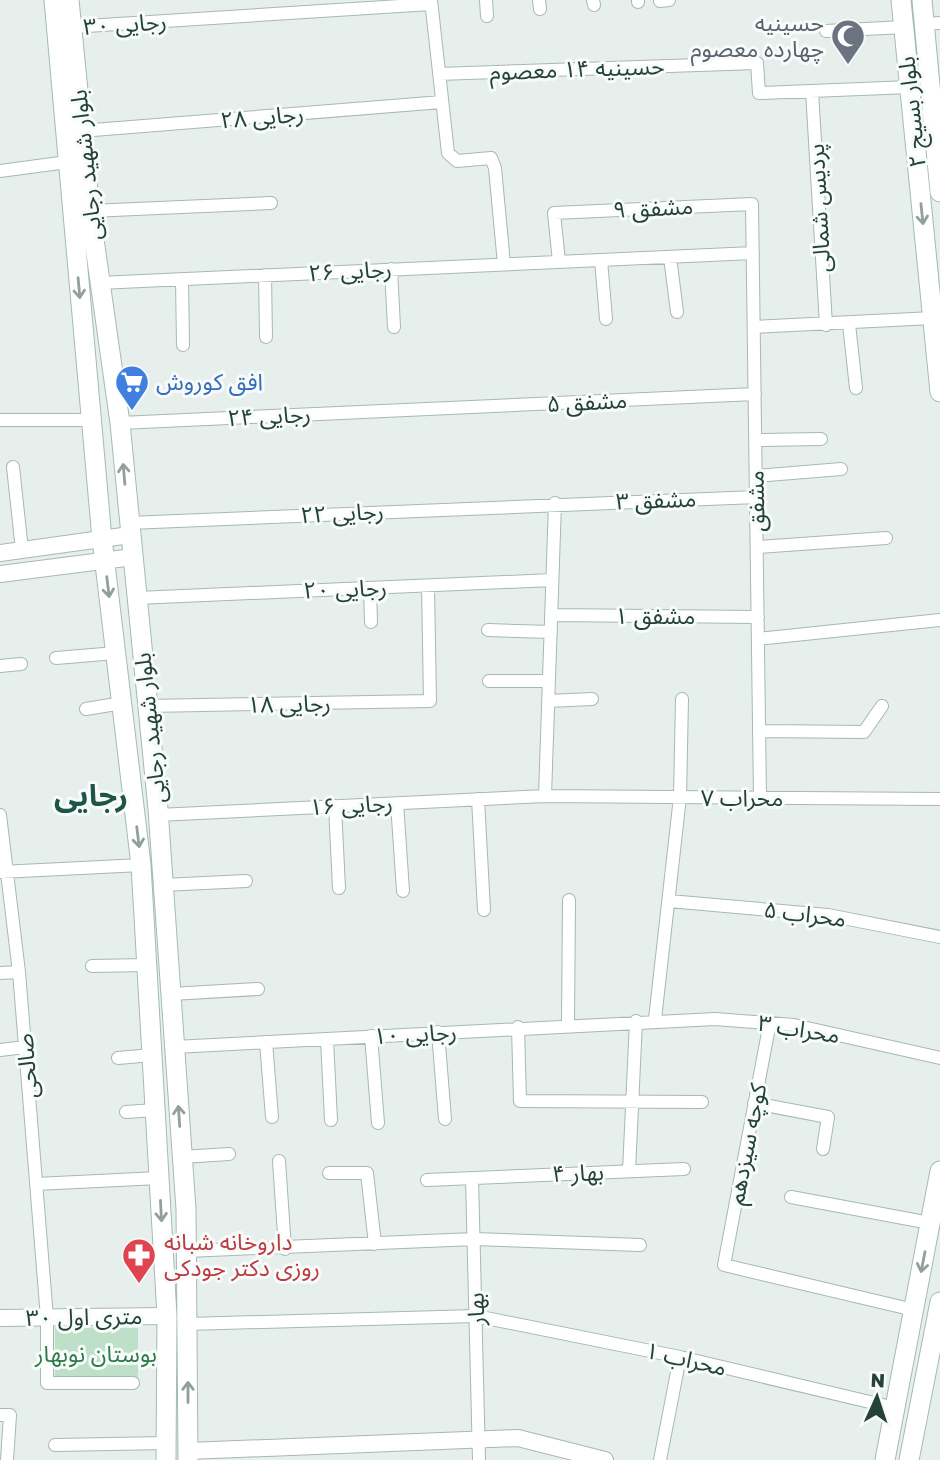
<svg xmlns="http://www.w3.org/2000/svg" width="940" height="1460" viewBox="0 0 940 1460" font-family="'Golos Text','Noto Sans Arabic',sans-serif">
<rect width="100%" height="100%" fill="#e6efeb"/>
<!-- green -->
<path fill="#bfe0c8" d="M55,1327L138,1328V1379H55Z"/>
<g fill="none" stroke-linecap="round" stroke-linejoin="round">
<!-- minor casing -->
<g stroke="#a8b8b2" stroke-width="14">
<path id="minor" d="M431,0L448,153L457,161L491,158L495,168L504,264
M486,0L487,16
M539,0L540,9
M593,0L594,5
M638,0V2
M660,1L669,0
M924,24L940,23
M71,27L431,4
M826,31L904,27
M439,74L757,63L759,93L910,87
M812,91L826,325
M81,131L442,102
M0,171L67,162
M90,211L271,203
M670,257L677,312
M601,260L606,319
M559,262L554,213L752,204L760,798
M391,269L394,327
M265,275L266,337
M182,279L183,345
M99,283L753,253
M849,324L856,388
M754,327L933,318
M0,420H91
M120,423L755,394
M756,440L821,439
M13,467L22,550
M756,476L841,469
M129,523L756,497
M757,547L886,538
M370,588L371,622
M137,598L552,580
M551,615L758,617
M488,630L551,632
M758,639L940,620
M56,658L116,653
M0,666L21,664
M489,681H549
M548,701L592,699
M148,706L430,701L428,586
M86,709L122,703
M759,731L864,732L882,706
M545,796L555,503
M478,799L484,910
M397,803L403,891
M335,806L339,888
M0,815L19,972L47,1318V1383H133
M158,815L545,796L940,799
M1,872L141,865
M163,885L246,881
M669,901L828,915L940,937
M92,966L147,965
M0,973L19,972
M171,994L258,989
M655,1019L680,797L682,699
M770,1022L724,1265L914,1310
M568,1025L569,900
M518,1027L520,1101L702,1102
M438,1032L445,1119
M371,1036L378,1123
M327,1039L331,1120
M266,1042L272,1117
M174,1047L715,1019L794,1025L940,1058
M0,1050L25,1047
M118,1058L152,1055
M754,1103L828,1117L823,1149
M126,1112L155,1110
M182,1157L229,1154
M279,1161L285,1249
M629,1171L636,1021
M329,1173H367L375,1244
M472,1178L479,1460
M427,1180L684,1169
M36,1184L159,1178
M791,1197L930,1223
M187,1251L474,1239L640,1245
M188,1324L476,1316L680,1357L895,1408
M0,1415H10L7,1460
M55,1445L166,1443
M660,1460L680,1357"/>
</g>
<!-- tertiary casing -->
<g stroke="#a8b8b2" stroke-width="18">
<path id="tertiary" d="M0,553L130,535
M0,574L133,557
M0,1318L167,1316
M188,1451L518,1438L605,1460"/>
</g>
<!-- secondary casing -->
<g stroke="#a4bbb3" stroke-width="21">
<path id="secondary" d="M54,0L102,539L141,865L167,1316L166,1460
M69,0L90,211L120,423L158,809L186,1209L188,1460
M901,0L940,392
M922,0L940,192
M885,1460L940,1171
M909,1460L940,1302"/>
</g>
<!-- minor -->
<use href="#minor" stroke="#fff" stroke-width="12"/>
<!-- tertiary -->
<use href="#tertiary" stroke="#fff" stroke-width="16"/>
<!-- secondary -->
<use href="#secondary" stroke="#fff" stroke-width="19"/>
</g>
<!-- one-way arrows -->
<defs><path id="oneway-shaft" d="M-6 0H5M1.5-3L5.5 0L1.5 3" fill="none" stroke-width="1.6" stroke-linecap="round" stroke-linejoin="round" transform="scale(1.75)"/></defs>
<g stroke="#92a09c">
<use href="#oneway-shaft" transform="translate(922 214) rotate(84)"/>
<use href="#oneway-shaft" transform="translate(79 288) rotate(85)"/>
<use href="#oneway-shaft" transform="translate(124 474) rotate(-95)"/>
<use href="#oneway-shaft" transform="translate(108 587) rotate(83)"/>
<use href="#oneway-shaft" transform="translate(138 837) rotate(83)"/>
<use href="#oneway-shaft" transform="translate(179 1116) rotate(-94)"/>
<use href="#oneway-shaft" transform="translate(161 1211) rotate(87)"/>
<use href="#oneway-shaft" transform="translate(923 1262) rotate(101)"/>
<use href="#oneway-shaft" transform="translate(188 1392) rotate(-90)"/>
</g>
<!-- icons -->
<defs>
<g id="mosque-pin" transform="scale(1.75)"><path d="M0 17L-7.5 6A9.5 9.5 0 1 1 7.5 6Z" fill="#6b7280" stroke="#f7fbf9"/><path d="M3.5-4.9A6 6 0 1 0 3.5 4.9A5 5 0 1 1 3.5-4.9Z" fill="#fff"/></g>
<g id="supermarket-pin" transform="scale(1.75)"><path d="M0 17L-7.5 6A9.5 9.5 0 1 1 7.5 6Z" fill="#3f7fe0" stroke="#f7fbf9"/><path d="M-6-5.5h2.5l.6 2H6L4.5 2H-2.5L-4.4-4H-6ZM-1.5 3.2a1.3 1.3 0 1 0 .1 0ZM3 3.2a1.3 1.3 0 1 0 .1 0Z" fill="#fff"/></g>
<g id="pharmacy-pin" transform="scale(1.75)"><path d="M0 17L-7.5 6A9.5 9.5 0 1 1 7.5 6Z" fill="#e0444e" stroke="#f7fbf9"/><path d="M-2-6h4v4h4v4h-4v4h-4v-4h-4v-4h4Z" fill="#fff"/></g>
</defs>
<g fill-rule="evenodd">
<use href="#mosque-pin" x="848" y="36"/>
<use href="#supermarket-pin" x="132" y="382"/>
<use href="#pharmacy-pin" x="139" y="1255"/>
</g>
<g text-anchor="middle" stroke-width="6" stroke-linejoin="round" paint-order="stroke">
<!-- worship labels -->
<g font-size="23" fill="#5b616d" stroke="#f7fbf9" text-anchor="end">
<text x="824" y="31">حسینیه<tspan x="824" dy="26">چهارده معصوم</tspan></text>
</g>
<!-- street labels -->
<g font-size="23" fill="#24423a" stroke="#f7fbf9">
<text transform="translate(125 24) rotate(-4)" y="8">رجایی ۳۰</text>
<text transform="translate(577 69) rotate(-2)" y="8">حسینیه ۱۴ معصوم</text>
<text transform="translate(912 112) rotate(-96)" y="8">بلوار بسیج ۲</text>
<text transform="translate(262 117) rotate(-5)" y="8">رجایی ۲۸</text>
<text transform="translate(86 165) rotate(-96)" y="8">بلوار شهید رجایی</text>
<text transform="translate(653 208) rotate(-3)" y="8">مشفق ۹</text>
<text transform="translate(819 208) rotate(-93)" y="8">پردیس شمالی</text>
<text transform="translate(350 271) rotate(-3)" y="8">رجایی ۲۶</text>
<text transform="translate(587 402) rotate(-3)" y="8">مشفق ۵</text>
<text transform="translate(269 416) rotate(-3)" y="8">رجایی ۲۴</text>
<text transform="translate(656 500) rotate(-2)" y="8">مشفق ۳</text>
<text transform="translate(756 501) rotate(-91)" y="8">مشفق</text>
<text transform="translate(342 513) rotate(-3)" y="8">رجایی ۲۲</text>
<text transform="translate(345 589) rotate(-2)" y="8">رجایی ۲۰</text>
<text x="655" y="624">مشفق ۱</text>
<text transform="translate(289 704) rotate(-1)" y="8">رجایی ۱۸</text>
<text transform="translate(150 728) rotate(-96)" y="8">بلوار شهید رجایی</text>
<text x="742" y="806">محراب ۷</text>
<text transform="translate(351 805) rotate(-3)" y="8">رجایی ۱۶</text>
<text transform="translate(805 914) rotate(7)" y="8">محراب ۵</text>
<text transform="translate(799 1029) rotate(9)" y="8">محراب ۳</text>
<text transform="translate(415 1034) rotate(-3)" y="8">رجایی ۱۰</text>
<text transform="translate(27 1066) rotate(-95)" y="8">صالحی</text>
<text transform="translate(747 1144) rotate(-79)" y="8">کوچه سیزدهم</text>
<text transform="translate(578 1173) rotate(-2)" y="8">بهار ۴</text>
<text transform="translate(476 1309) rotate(-92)" y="8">بهار</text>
<text transform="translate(84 1317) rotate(-1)" y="8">۳۰ متری اول</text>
<text transform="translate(686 1359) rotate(13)" y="8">محراب ۱</text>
</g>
<!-- shop labels -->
<g font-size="23" fill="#366cbe" stroke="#f7fbf9" text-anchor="start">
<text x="156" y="390">افق کوروش</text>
</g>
<!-- health labels -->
<g font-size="23" fill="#be3a42" stroke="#f7fbf9" text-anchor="start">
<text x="164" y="1250">داروخانه شبانه<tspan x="164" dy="26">روزی دکتر جودکی</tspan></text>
</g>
<!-- park labels -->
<g font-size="23" fill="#2d7a4b" stroke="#f7fbf9">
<text x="96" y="1362">بوستان نوبهار</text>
</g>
<!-- district labels -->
<g font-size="30" font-weight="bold" fill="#1f5548" stroke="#f7fbf9">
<text x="91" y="806">رجایی</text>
</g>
</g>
<!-- north arrow -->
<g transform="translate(877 1397) rotate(3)" stroke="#f7fbf9" stroke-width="5" paint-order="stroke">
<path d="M0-5L12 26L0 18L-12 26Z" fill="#24423a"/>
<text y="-10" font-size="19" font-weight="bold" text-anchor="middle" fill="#24423a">N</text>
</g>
</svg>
